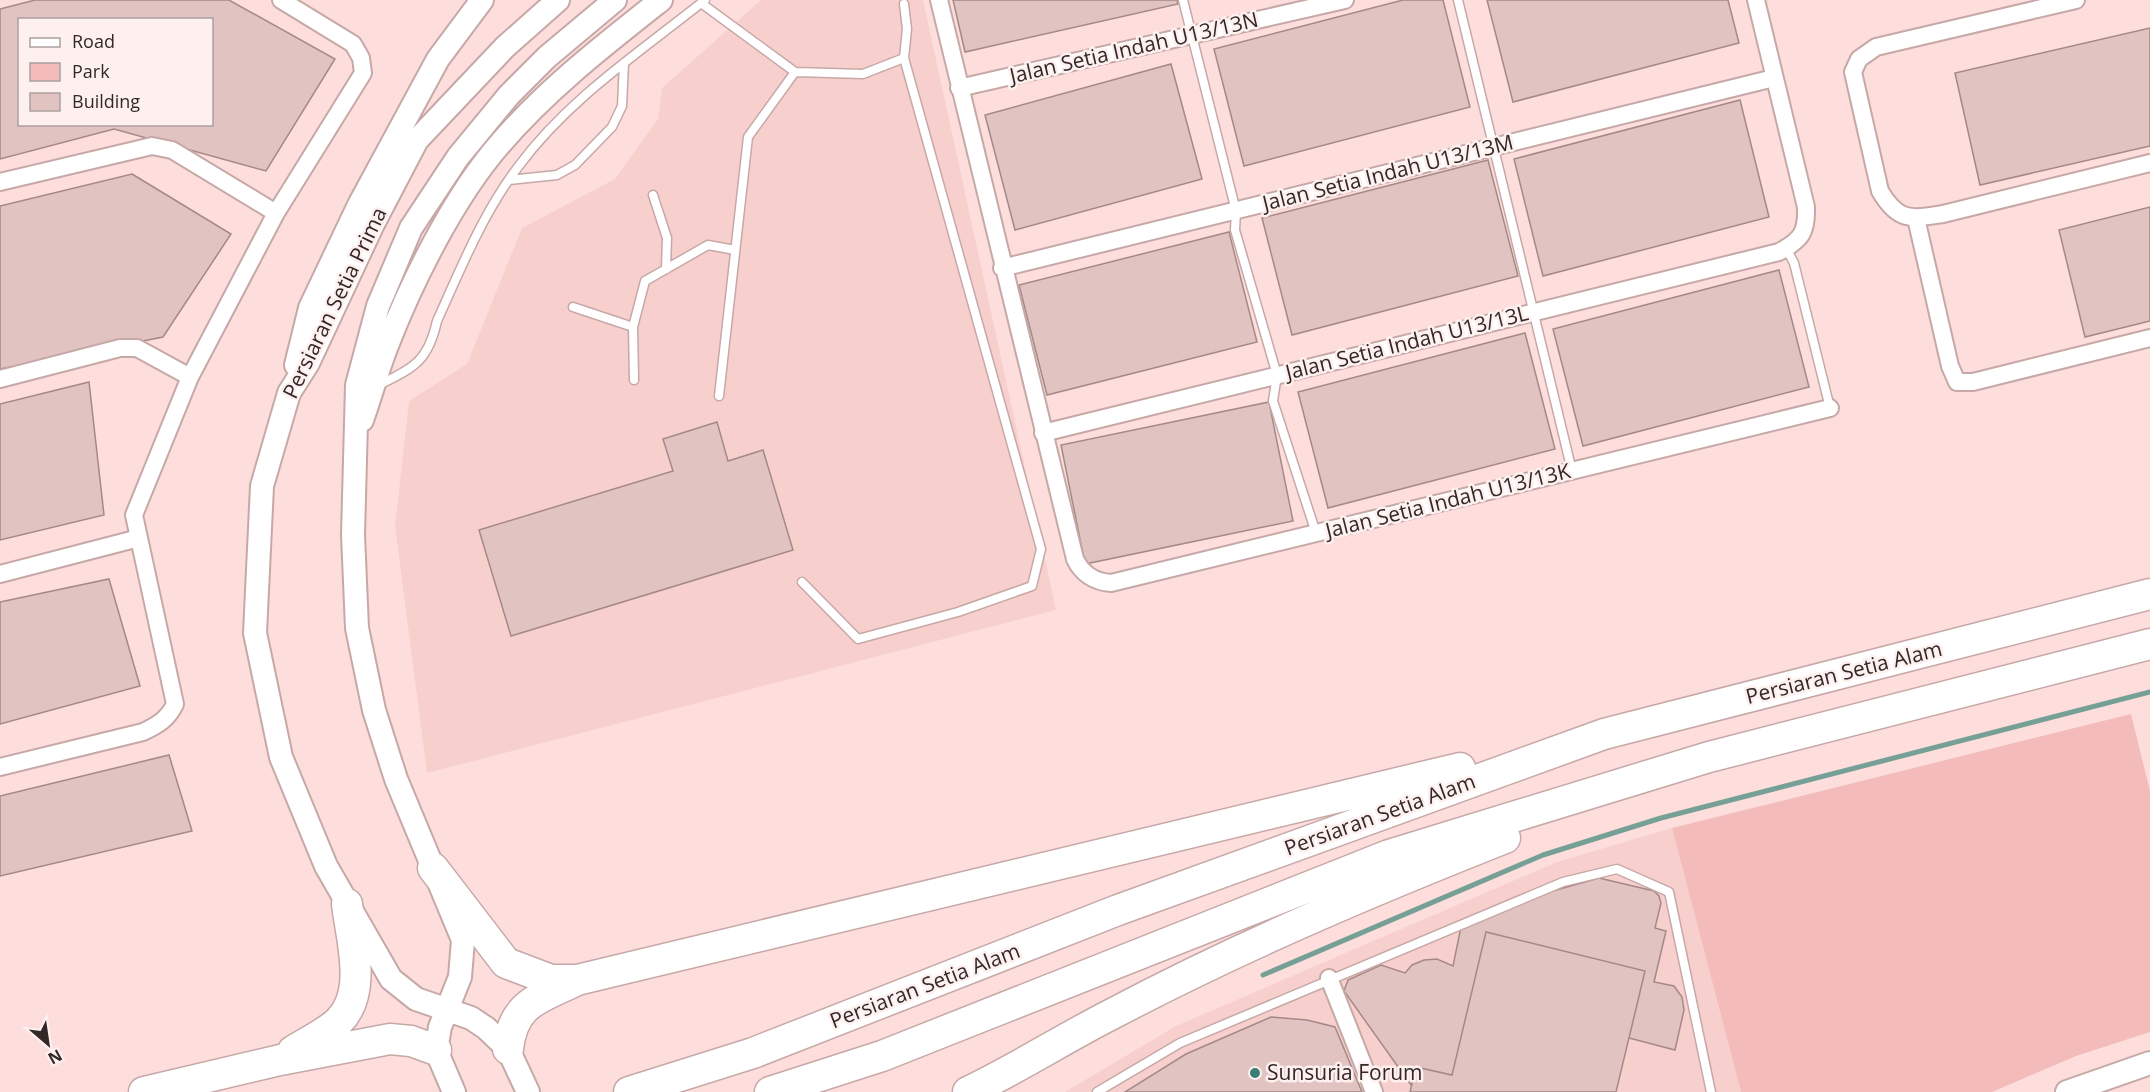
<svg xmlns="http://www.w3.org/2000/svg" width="2150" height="1092" viewBox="0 0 2150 1092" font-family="'Open Sans',sans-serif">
<rect width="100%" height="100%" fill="#fddedc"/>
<!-- built -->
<path fill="#f7d0cd" d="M761,0H923L1056,610L427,773L395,526L409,401L467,364L522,228L615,179L658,119L662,88Z
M1672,828L1741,1092H1065L1176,1026L1557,862Z"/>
<!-- green -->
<path fill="#f3bcba" d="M2131,714L2150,791V1032L2076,1056L1992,1092H1741L1672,828Z"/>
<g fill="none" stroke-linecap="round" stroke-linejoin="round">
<!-- stream -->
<path stroke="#76a096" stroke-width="5" d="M1263,975L1543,855L1661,818L2150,692"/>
</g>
<!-- building -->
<path fill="#e1c3c1" stroke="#a58987" stroke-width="1.5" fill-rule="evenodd" d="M35,0H229L335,59L266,171L114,129L0,159V9ZM20,20H212V124H20Z
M953,0H1177L1178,4L965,52Z
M1403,0H1443L1470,107L1244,166L1214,49Z
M1487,0H1728L1739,43L1513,102Z
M2150,28V146L1980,185L1955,73Z
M1171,64L1202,179L1015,230L985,115Z
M1740,100L1769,217L1543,276L1514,159Z
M1488,160L1518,276L1292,335L1262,218Z
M132,174L231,234L163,337L0,369V206Z
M2150,207V321L2085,337L2059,230Z
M1229,232L1257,342L1047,395L1019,285Z
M1779,270L1809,387L1583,446L1553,329Z
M1525,333L1555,449L1328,508L1298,392Z
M89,382L104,515L0,540V404Z
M1269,402L1293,521L1085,564L1061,445Z
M717,422L728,461L763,450L793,550L511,636L479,530L673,471L663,439Z
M109,579L140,686L0,724V602Z
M169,755L192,831L0,876V796Z
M1599,878L1654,891L1659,896L1661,903L1655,928L1666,931L1654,982L1674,986L1682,997L1684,1010L1675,1050L1629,1038L1645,971L1486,932L1452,1075L1416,1067L1411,1085L1344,991L1348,980L1381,965L1405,973L1412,965L1424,960L1437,959L1453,966L1461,927L1549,892Z
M1486,932L1645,971L1616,1092H1410L1416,1067L1452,1075Z
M1271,1017L1307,1020L1335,1027L1362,1092H1125L1186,1054Z"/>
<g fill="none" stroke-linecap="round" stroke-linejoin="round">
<!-- lane casing -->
<g stroke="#c6a8a7" stroke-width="11">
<path id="lane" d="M1183,0L1236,211L1235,230L1277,375L1273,401L1316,533
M1458,0L1572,471
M701,3L795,72L863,74L904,58
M509,180L557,175L575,165L612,127L622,106L624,63
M653,195L667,238L666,269
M1786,248L1794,263L1830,408
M573,307L633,327
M634,380L633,327L645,281L708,245L735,250
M379,385C415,367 428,361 437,321C461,268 483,213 518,167C568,99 640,52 705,0
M719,396L748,137L795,72
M802,582L858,639L958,612L1032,586L1041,549L904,58L907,29L904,4
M1097,1092L1180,1043L1563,882L1617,869L1669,892L1711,1092"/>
</g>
<!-- street casing -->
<g stroke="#c6a8a7" stroke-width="20">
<path id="street" d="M939,0L1075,559C1082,574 1095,582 1111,583L1830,408
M2076,0L1876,47L1859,59L1853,72L1880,191C1898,222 1911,219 1943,214L2150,163
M959,88L1345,0
M0,182L152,146L172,150L276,213
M1916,218L1950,366L1957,382H1973L2150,338
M1002,268L1774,78
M0,379L120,348H137L190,377
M1043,433L1779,252C1801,240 1807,233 1806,207L1756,0
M0,574L139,538
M0,767L143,732C158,725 168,719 175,704L134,515L190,377L276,213L363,73L361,58L353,44L281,0
M1329,978L1374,1092"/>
</g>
<!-- secondary casing -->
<g stroke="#c6a8a7" stroke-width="26">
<path id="secondary" d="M296,365L310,308L359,205L438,59L482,0
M362,420C371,395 378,368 388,343C413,279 454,197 499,145C546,90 604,45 661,0
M454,1092L436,1050L440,1027L460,977L463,940L396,779L374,710L357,628L353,535L357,385L378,306L411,228L458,157L509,95L547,57L615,0
M528,1092L508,1049L486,1028L471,1018L416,999L391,979L326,866L281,757L255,633L262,486L289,393L308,363L372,226L417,140L505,47L558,0
M2067,1092L2150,1063"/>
</g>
<!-- highway casing -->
<g stroke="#c6a8a7" stroke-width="33">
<path id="highway" d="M433,868L506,963L551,980H577
M508,1049C513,1002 539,999 577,980L1460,768
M293,1051C307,1042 327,1033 339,1021C368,992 351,939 347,904
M144,1092L280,1060L390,1039L411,1041L436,1050
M629,1092L753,1053L1118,910L1604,734L2150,594
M770,1092L882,1056L1389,855L1709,757L2150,644
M968,1092C1018,1068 1063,1039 1112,1014C1239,947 1371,891 1505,838"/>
</g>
<!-- lane -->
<use href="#lane" stroke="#fff" stroke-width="8"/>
<!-- street -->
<use href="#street" stroke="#fff" stroke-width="16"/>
<!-- secondary -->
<use href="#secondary" stroke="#fff" stroke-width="22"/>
<!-- highway -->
<use href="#highway" stroke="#fff" stroke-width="30"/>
</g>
<!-- markers -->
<circle fill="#3b7f74" stroke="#fdf0ef" stroke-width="2" cx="1255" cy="1073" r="6"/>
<g text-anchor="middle" stroke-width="5" stroke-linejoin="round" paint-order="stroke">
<!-- street labels -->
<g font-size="21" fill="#332827" stroke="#fdf0ef">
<text transform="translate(1134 48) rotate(-13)" y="7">Jalan Setia Indah U13/13N</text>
<text transform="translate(1388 173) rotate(-14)" y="7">Jalan Setia Indah U13/13M</text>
<text transform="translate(335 303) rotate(-64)" y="7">Persiaran Setia Prima</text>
<text transform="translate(1407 343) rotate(-14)" y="7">Jalan Setia Indah U13/13L</text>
<text transform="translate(1448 501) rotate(-14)" y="7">Jalan Setia Indah U13/13K</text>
<text transform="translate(1844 673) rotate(-14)" y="7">Persiaran Setia Alam</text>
<text transform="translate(1380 815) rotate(-20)" y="7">Persiaran Setia Alam</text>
<text transform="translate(925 986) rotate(-21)" y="7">Persiaran Setia Alam</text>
</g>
<!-- poi labels -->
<g font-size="21" fill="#332827" stroke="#fdf0ef" text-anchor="start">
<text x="1267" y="1080">Sunsuria Forum</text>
</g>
</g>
<!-- legend -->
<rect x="18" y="18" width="195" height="108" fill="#fdf0ef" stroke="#aca09f" stroke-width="1.5"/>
<rect x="30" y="38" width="30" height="9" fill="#ffffff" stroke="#aca09f" stroke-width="1.5"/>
<text x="72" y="48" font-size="18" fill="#332827">Road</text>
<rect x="30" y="63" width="30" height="18" fill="#f3bcba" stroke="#aca09f" stroke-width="1.5"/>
<text x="72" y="78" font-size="18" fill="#332827">Park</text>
<rect x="30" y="93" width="30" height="18" fill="#e1c3c1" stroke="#aca09f" stroke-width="1.5"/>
<text x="72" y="108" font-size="18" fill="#332827">Building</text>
<!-- north arrow -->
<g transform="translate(48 1044) rotate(151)" stroke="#fdf0ef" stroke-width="4.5" paint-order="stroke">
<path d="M0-4.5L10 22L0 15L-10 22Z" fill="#332827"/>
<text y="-9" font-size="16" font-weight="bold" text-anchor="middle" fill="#332827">N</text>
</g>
</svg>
